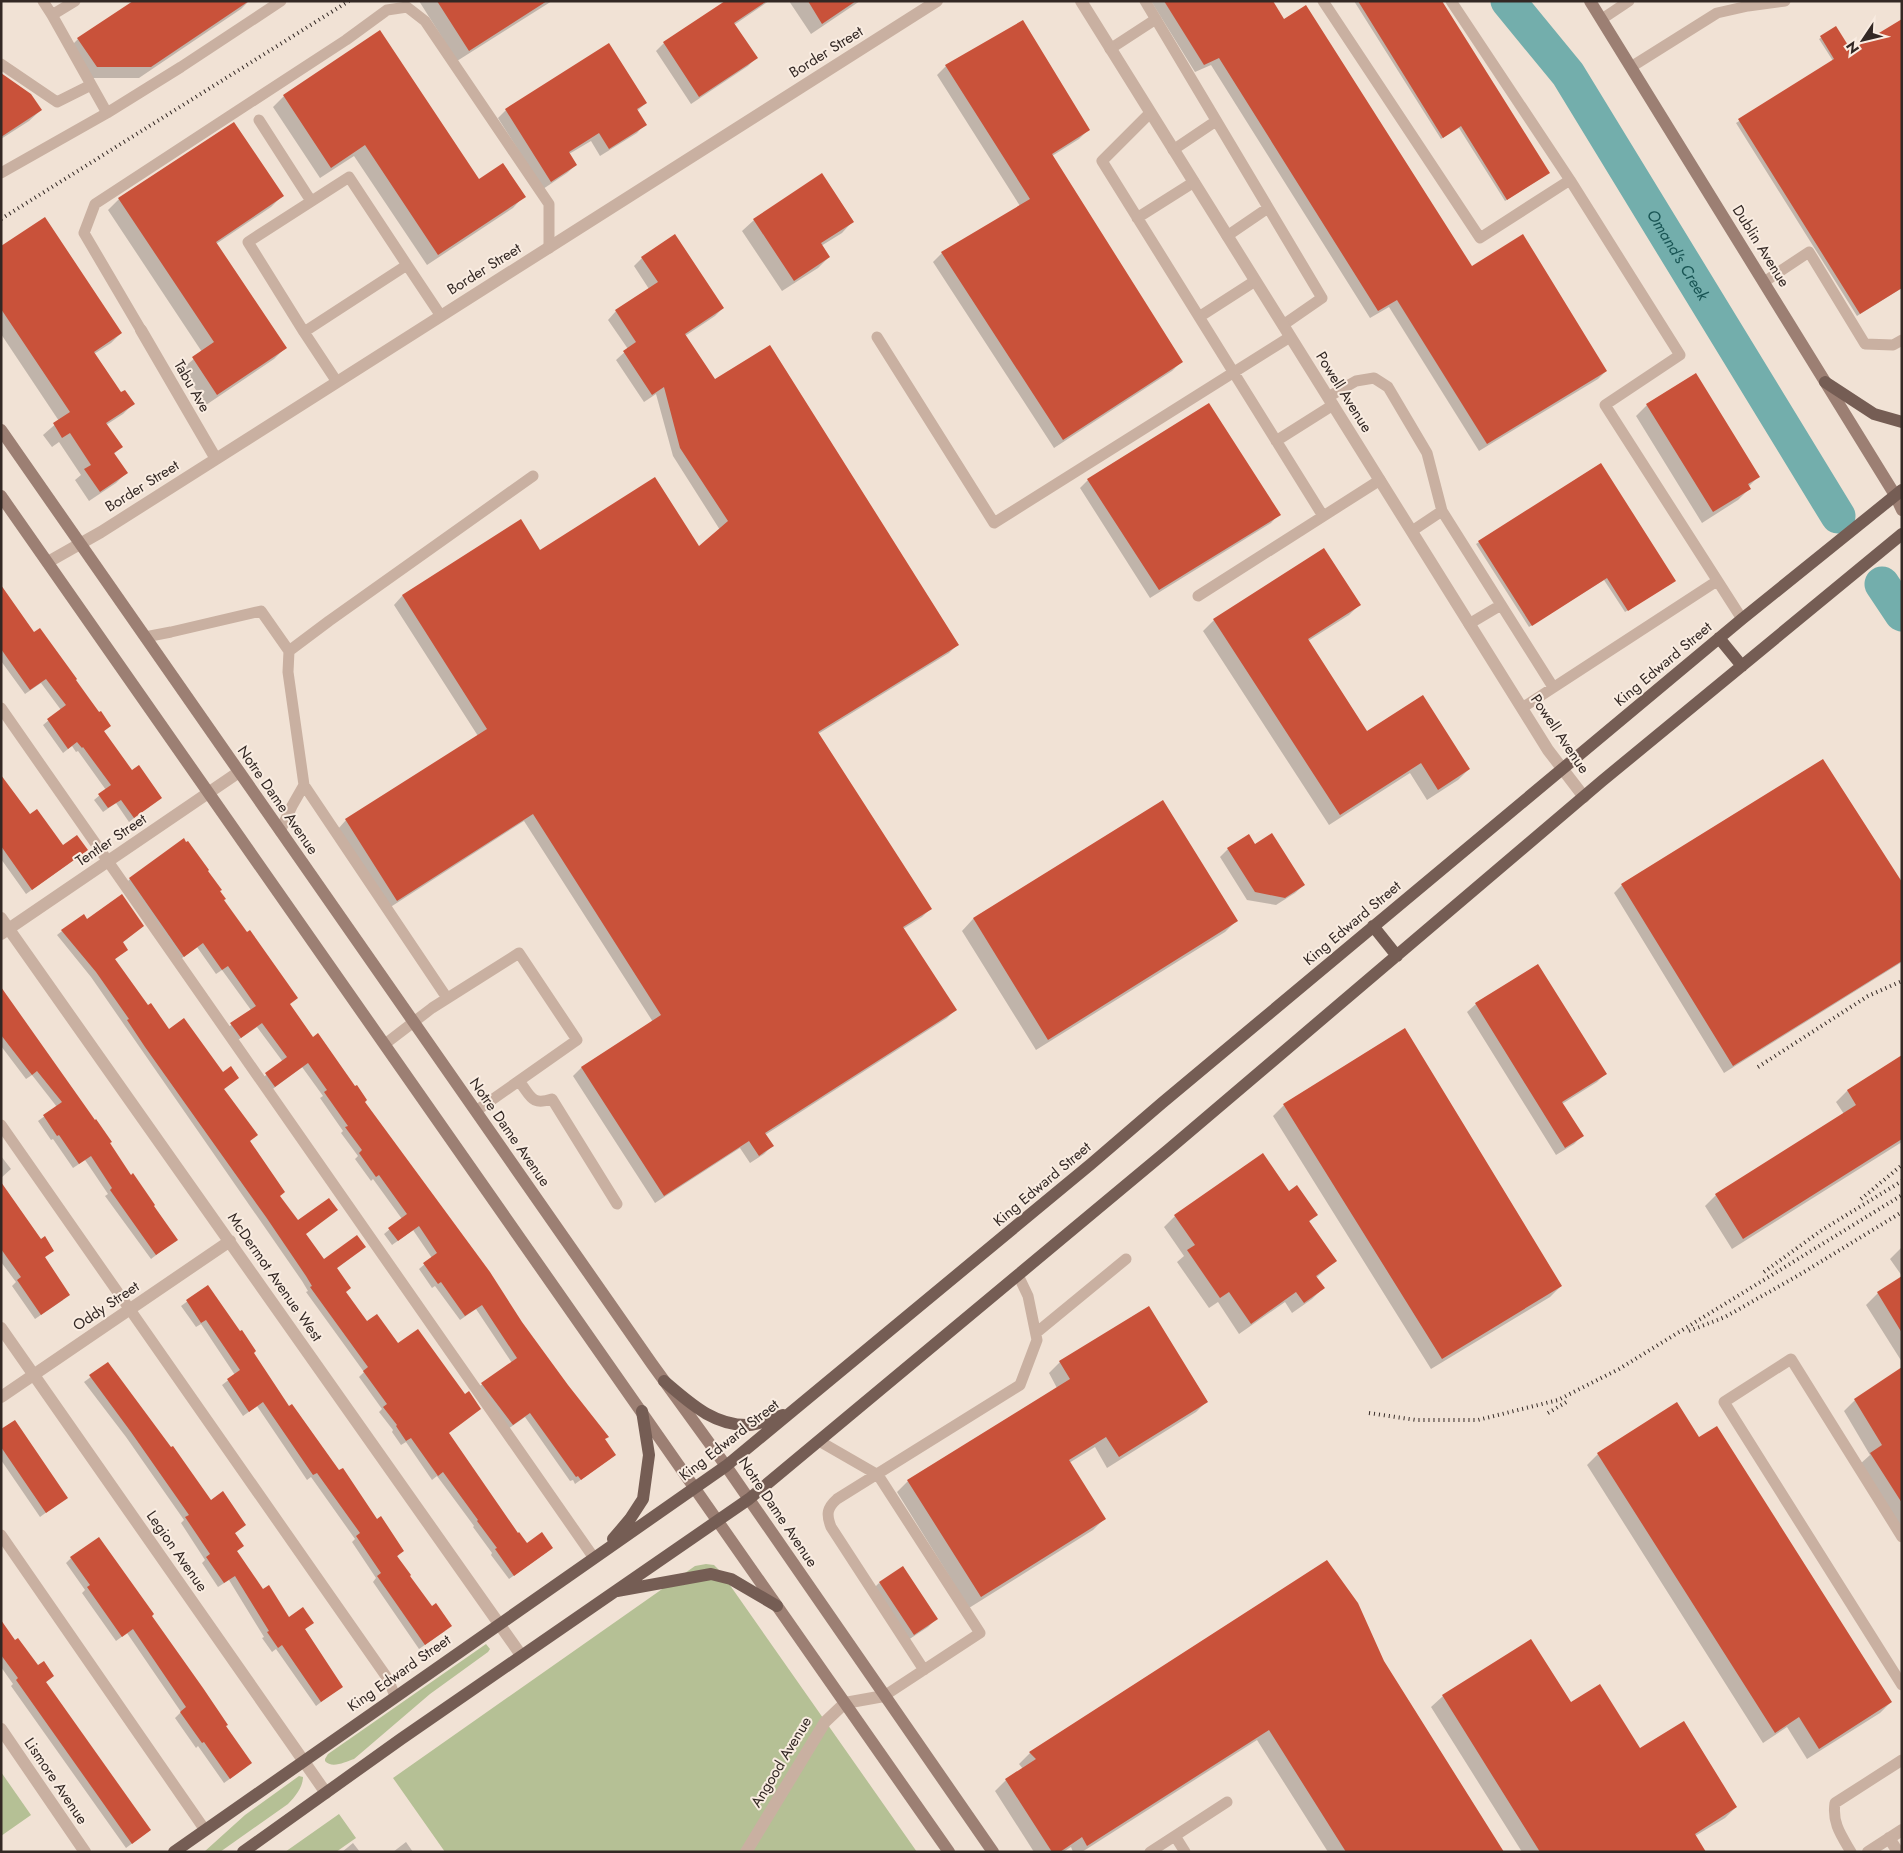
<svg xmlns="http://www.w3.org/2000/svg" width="1903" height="1853" viewBox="0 0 1903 1853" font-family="Jost,sans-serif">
<rect width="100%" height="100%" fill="#f1e2d5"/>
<!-- green -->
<path fill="#b5c095" d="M706,1564L714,1565L720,1571L917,1852H445L393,1778L695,1566Z
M486,1644L490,1649L488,1652L430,1694L354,1759C345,1762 332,1769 325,1761V1759L328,1754Z
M1,1772L31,1815L1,1836Z
M299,1776L303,1777C303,1787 295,1797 288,1804L220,1852H204L245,1815Z
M339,1814L356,1838L336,1852H285Z"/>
<!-- shadow -->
<path fill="#0003" d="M136,1H249L241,9L139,78H86L67,50L78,39Z
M419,1H552L457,61Z
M727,1H769L734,25L756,58L748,66L691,104L656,51L664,43Z
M789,1H860L811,34Z
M1151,1H1271L1283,20L1472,268L1606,371L1598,379L1479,451L1389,307L1370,318L1211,65L1195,72Z
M1354,1H1440L1546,175L1505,201L1459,128L1441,139Z
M1023,22L1088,130L1079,139L1052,156L1181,362L1172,371L1054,448L933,262L942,253L1020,206L937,75L946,66Z
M1835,28L1902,288L1857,316L1736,123L1833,61L1819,39Z
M380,32L478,180L524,196L513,208L427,265L354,156L320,178L273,107L284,96Z
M1,75L41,110L29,121L1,139Z
M646,103L637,111L645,124L637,133L600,156L591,141L569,154L576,165L567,173L543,189L498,118L506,110Z
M822,175L853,221L842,233L821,246L829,257L818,268L782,291L742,231L754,220Z
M282,196L271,207L216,244L285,348L274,359L206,405L182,369L202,352L108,210L119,199Z
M1,247L121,333L111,343L94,354L121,394L133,404L123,414L106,425L121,447L114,454L126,473L116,483L89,501L75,480L81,475L59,442L52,447L43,435L59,421L1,334Z
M642,258L723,308L715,316L685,336L715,380L957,645L949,653L818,734L930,909L922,917L903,929L955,1010L947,1018L765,1135L772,1146L764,1154L750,1163L740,1148L655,1203L573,1076L581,1068L653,1022L524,821L389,908L338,829L346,820L478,736L394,605L402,596L520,521L540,552L699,548L720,530L673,456L656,394L644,402L616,360L628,349L608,320L616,311L649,289L634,266Z
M1647,405L1758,477L1748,487L1749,489L1738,500L1702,523L1636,416Z
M1600,464L1672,583L1625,612L1604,580L1529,627L1476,544Z
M1088,480L1279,514L1271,523L1150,598L1080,488Z
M1,586L34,634L74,680L110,726L103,732L132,772L160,798L129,822L116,803L103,812L94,800L106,790L78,751L76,752L72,746L63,753L43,725L61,710L41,683L25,694L1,661Z
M1359,605L1349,615L1308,641L1367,733L1469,769L1458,780L1427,800L1410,773L1329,825L1203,631L1214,620Z
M1,777L29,816L62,847L81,855L26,894L1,859Z
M1162,802L1236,921L1225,932L1036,1050L962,931L973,919Z
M1255,845L1304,885L1295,893L1276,905L1247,900L1220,857L1228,849Z
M206,871L222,900L289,1005L313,1038L364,1102L615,1455L575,1484L573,1480L570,1481L525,1417L508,1429L477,1388L512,1363L476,1309L460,1320L435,1286L432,1288L419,1269L432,1258L413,1230L392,1245L384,1234L402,1219L373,1179L371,1181L355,1159L358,1156L341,1133L343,1131L320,1098L323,1096L302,1067L270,1091L261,1079L283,1062L257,1027L235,1042L226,1029L251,1010L222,970L216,974L197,947L178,961L125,884L130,879Z
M1902,884V962L1724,1073L1614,893L1622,885Z
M87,921L143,926L122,943L127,950L114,960L147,1007L169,1030L223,1073L238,1078L223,1090L279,1196L297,1222L336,1210L305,1234L324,1261L364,1247L336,1269L345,1292L367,1323L465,1396L480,1409L448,1433L517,1534L527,1545L547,1552L509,1579L491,1555L492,1553L473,1527L474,1526L437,1476L432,1480L406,1442L401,1445L392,1432L393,1430L379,1412L382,1409L359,1377L364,1372L306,1292L308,1291L302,1281L91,977L57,935L62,931Z
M1,990L176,1240L151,1259L105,1196L108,1194L85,1160L73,1168L53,1139L51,1140L38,1121L57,1107L32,1075L26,1079L1,1046Z
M1476,1004L1605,1074L1597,1082L1562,1104L1582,1136L1574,1144L1556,1155L1467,1012Z
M1902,1056V1142L1732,1249L1705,1206L1716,1195L1844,1114L1836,1102L1847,1091Z
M1284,1105L1561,1286L1550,1297L1431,1369L1273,1116Z
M1,1156L11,1169L1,1178Z
M1,1184L41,1240L53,1250L44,1258L63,1300L35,1319L12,1286L16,1282L1,1262Z
M1289,1192L1316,1215L1308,1223L1335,1261L1316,1278L1323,1288L1312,1299L1292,1313L1285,1302L1239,1334L1218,1302L1209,1308L1177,1262L1184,1256L1164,1227L1175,1216Z
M1901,1248H1902V1276L1890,1259Z
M1902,1278V1362L1866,1305L1878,1293Z
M207,1287L288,1408L402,1551L397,1557L445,1631L419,1649L373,1582L376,1578L352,1542L355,1539L311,1477L307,1480L257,1406L243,1416L222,1385L235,1375L201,1324L196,1327L181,1306Z
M1148,1307L1207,1401L1196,1412L1107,1468L1095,1447L1069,1463L1104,1519L1093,1530L969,1608L897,1492L908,1481L1057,1388L1049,1373L1060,1362Z
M108,1364L210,1501L245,1525L234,1534L242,1546L236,1552L263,1590L288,1619L312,1623L304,1630L341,1687L316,1706L276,1649L272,1652L262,1638L264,1637L229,1580L218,1587L202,1563L205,1560L181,1523L184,1520L126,1437L84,1382Z
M1902,1369V1531L1859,1465L1870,1455L1844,1411L1855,1400Z
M1,1430L66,1498L40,1517L1,1460Z
M1699,1439L1891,1702L1880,1713L1807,1759L1787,1727L1763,1743L1587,1465L1598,1454Z
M71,1558L151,1616L250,1763L245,1768L224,1783L198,1746L196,1748L175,1718L181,1712L127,1633L116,1641L82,1593L85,1590L66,1563Z
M1327,1562L1383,1661L1503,1852H1328L1257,1740L1082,1852H1073L1071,1847L1063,1852H1034L995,1791L1006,1780L1023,1769L1019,1764L1030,1753Z
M879,1583L937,1618L928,1627L905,1642L871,1591Z
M1,1622L15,1642L37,1667L53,1676L45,1683L150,1830L126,1848L11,1686L13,1684L1,1667Z
M1443,1696L1640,1750L1736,1807L1725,1818L1695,1836L1705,1852H1522L1431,1707Z
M406,1842L413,1852H393Z
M353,1843L360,1852H342Z"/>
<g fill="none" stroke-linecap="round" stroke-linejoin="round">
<!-- river -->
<g stroke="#73aeac" stroke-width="35">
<path id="s1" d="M1508,1L1568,74L1838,516"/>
<path d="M1882,584L1902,614"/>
</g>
</g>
<!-- building -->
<path fill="#c9523a" d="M133,1H249L151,67H97L77,38Z
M437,1H547L469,51Z
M725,1H767L734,23L758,58L699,97L663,42Z
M808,1H856L822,24Z
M1164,1H1273L1284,19L1306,5L1472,266L1523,234L1607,371L1487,444L1397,300L1378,311L1219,58L1204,65Z
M1358,1H1442L1550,173L1507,200L1461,126L1443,138Z
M1902,19V288L1860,314L1738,119L1834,59L1820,36L1836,26L1851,50Z
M1023,20L1090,130L1052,154L1183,362L1063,440L941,252L1030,199L945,65Z
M380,30L479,179L503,163L526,197L438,255L365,145L331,168L283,95Z
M609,43L647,103L637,109L647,125L609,149L599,133L569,152L577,165L551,182L505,109Z
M1,73L31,94L42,110L1,137Z
M234,122L284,196L216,242L287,348L217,395L192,357L214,342L118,198Z
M822,173L854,222L821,243L830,257L794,281L753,219Z
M45,217L122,333L94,352L121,392L125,390L135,404L106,423L123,447L114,453L128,473L100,492L84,469L91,465L70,433L62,438L53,423L70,412L1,309V246Z
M675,234L724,308L685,334L715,379L770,345L959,645L818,732L932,909L903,927L957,1010L765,1133L774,1146L766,1151L759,1156L749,1141L664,1196L581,1067L661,1015L533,814L397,901L345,819L487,729L402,595L521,519L540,550L655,477L699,546L728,521L680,448L664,387L652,395L623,351L636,342L615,310L658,282L641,257Z
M1696,373L1760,477L1748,484L1751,489L1713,512L1646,404Z
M1209,403L1281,515L1159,590L1087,479Z
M1601,463L1676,581L1628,611L1607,578L1532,626L1478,541Z
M1324,548L1361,605L1308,639L1367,731L1423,695L1470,769L1438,790L1421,763L1340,815L1213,619Z
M1,585L34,632L40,628L77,679L76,680L99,712L101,711L111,726L104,731L132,770L139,765L162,798L134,818L121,800L108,808L98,794L111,785L83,747L82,748L77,742L68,749L47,719L66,705L46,679L30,690L1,649Z
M1823,759L1902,882V961L1733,1066L1621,884Z
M1,775L30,814L37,809L63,845L77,835L88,850L32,890L1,846Z
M1163,800L1238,921L1048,1040L973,918Z
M1272,833L1305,885L1285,898L1255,892L1227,848L1249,834L1255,844Z
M184,838L186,842L188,841L209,870L208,871L222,890L220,891L226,899L224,900L247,932L250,930L298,998L290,1004L313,1037L318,1033L355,1086L357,1085L367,1100L365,1102L490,1272L522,1322L568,1385L609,1437L605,1439L616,1455L581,1480L578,1476L576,1477L530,1413L513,1425L481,1383L517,1358L482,1305L465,1316L441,1282L438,1284L423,1263L437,1253L419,1226L398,1241L388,1228L407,1214L379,1175L376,1177L359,1153L362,1150L345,1127L348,1126L324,1092L327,1090L308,1063L275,1087L265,1073L287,1057L262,1023L241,1038L230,1023L256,1006L228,966L222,970L203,943L184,957L129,878Z
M122,894L144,926L123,942L128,950L115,959L148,1005L151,1003L169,1029L184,1018L223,1072L231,1066L239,1078L224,1089L258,1135L250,1141L285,1192L280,1196L298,1220L329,1198L338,1210L306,1234L324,1259L357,1235L366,1247L337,1268L351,1288L346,1292L367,1321L377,1314L398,1343L418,1329L465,1394L469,1391L481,1409L449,1433L518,1533L519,1532L527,1543L542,1532L553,1548L514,1576L495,1549L497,1548L477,1521L478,1520L443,1472L438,1476L411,1438L406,1441L396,1426L397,1425L383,1407L387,1404L363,1371L368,1367L310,1287L312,1286L306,1276L266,1217L145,1047L127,1020L129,1019L96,972L61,930L84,914L87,919Z
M1538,964L1607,1074L1562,1102L1584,1136L1565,1148L1475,1003Z
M1,987L95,1120L96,1119L112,1142L110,1143L131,1175L133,1173L155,1205L154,1206L178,1240L156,1255L110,1190L112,1188L91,1156L79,1164L59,1135L57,1136L43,1115L62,1102L37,1071L32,1075L1,1035Z
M1405,1028L1562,1286L1442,1359L1283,1104Z
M1902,1055V1139L1743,1239L1715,1194L1856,1105L1847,1090Z
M1263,1153L1289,1191L1297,1185L1318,1215L1309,1221L1337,1261L1316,1276L1325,1288L1304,1303L1296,1292L1251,1324L1229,1292L1220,1298L1187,1250L1195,1245L1174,1215Z
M1,1182L41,1239L45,1236L54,1251L45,1257L70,1295L41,1315L17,1280L21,1277L1,1249Z
M1902,1276V1333L1877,1292Z
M208,1285L240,1331L242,1330L256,1351L254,1353L289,1406L292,1404L339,1470L343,1468L377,1519L381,1516L404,1551L397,1556L411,1575L410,1576L432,1606L436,1603L452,1626L425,1645L377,1576L381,1573L356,1536L360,1533L317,1473L313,1475L263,1402L249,1412L227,1379L240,1370L206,1320L201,1323L186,1300Z
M1149,1306L1208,1402L1119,1457L1106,1437L1069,1460L1106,1519L981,1597L907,1480L1070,1379L1059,1361Z
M108,1362L171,1447L173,1446L211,1500L223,1491L246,1525L235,1533L244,1546L237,1551L263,1589L269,1585L289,1617L303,1607L314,1623L305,1629L343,1687L321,1702L282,1645L278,1648L267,1632L269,1631L235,1576L224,1583L206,1557L210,1554L185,1517L189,1515L131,1432L89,1375Z
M1902,1367V1503L1870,1453L1882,1445L1854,1399Z
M1677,1402L1699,1437L1717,1426L1892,1702L1819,1749L1799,1717L1775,1733L1597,1453Z
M15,1420L68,1498L46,1513L1,1447V1429Z
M99,1537L154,1614L152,1616L203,1688L228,1725L226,1726L252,1763L230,1779L204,1742L202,1743L180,1712L186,1707L133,1629L122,1637L87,1587L90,1585L70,1557Z
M1327,1560L1358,1603L1384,1661L1504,1852H1346L1269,1730L1087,1846L1082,1837L1060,1852H1052L1005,1779L1036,1759L1029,1752Z
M903,1566L938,1619L914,1635L879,1582Z
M1,1620L15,1640L18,1638L38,1665L44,1661L54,1676L46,1682L151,1830L132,1844L16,1680L18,1678L1,1655Z
M1531,1639L1571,1702L1600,1684L1640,1748L1684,1721L1737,1807L1695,1834L1706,1852H1540L1442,1695Z"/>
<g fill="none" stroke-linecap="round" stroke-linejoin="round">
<!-- lane -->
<path stroke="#c9b0a1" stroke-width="11" d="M43,1L52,15L75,1
M1145,1L1322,298L1283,325
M1323,1L1480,238L1570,180L1680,355L1605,405L1742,619
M1451,1L1570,180
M52,15L107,113
M1602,19L1629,1
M1110,49L1156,19
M1,64L57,102L91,85
M1631,67L1717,13L1748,6L1785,1
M1150,113L1102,161L1323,516
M259,120L311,201
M1173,150L1216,121
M1,173L107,113L181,67L281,1
M1137,218L1194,182
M1227,236L1268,208
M1764,282L1809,252L1865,344L1893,345L1902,340
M1199,317L1255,281
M141,330L84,233L95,204L346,40L387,10L407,7L425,21L549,204V248
M304,332L248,242L349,177L407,265
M877,337L994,523L1290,337
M337,382L304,332L407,265L441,316
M1328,397L1356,381L1374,378L1388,387L1427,453L1442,511
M1276,441L1333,405
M1412,531L1442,511L1553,687
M1198,596L1380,480
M1469,624L1501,605
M145,637L171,632L261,611L289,651
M1,708L594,1558
M1522,708L1717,581
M304,785L288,672L289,651L329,621L533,476
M280,831L292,806L304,785L447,998
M385,1044L432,1008L519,953L577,1040L476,1111
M519,1081C531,1096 531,1106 552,1099L617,1204
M1,1125L388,1679L395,1696
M1036,1333L1126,1259
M819,1441L878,1475L980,1633L884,1696
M1,1535L205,1830
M1902,1537L1791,1359L1724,1402L1902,1685
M924,1670L831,1527C826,1514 827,1508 837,1499L1020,1385L1037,1340L1028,1296L1018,1275
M1175,1836L1185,1852
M1150,1852L1227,1802
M1851,1852C1841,1835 1832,1823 1835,1803L1902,1760"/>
<!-- street -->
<path stroke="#c9b0a1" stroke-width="12" d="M1081,1L1548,750L1584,797
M141,330L216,459
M48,562L101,532L937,1
M1,918L521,1655
M1,934L239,772
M1,1328L326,1793
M1,1397L230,1241
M1,1729L85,1852
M1889,1838L1898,1852
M746,1852L825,1722L845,1703L884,1696
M1868,1852L1902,1830"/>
<!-- secondary -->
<path stroke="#9c7f73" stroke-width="12" d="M1590,1L1895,495L1902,510
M1,430L652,1364L726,1466L993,1852
M1,496L949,1852"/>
<!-- primary -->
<path stroke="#755d54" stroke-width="12" d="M1825,382L1874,414L1902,422
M1719,638L1742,666
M1373,926L1397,956
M664,1381C689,1402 713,1426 749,1425C760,1424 772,1418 783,1415
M613,1539L630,1519L643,1499L649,1455L642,1411
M617,1591L711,1574L731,1579L777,1606
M174,1852L726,1466L1091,1164L1162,1103L1742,619L1902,490
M243,1852L401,1739L749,1499L1168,1150L1602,781L1902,534"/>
<!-- rail -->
<path stroke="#332824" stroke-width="4" stroke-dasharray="1 4" stroke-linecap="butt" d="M1,219L349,1
M1758,1067L1868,996L1902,981
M1861,1199L1902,1165
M1764,1272L1822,1230L1902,1181
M1689,1331L1725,1317L1799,1275L1902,1212
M1369,1413L1416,1420H1478L1558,1400L1619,1369L1902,1195
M1548,1413L1568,1401"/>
</g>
<g text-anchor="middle" stroke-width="4" stroke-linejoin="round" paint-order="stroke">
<!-- street labels -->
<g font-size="15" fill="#332824" stroke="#f9ece1">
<text transform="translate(826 52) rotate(-32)" y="5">Border Street</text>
<text transform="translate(1761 246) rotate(58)" y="5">Dublin Avenue</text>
<text transform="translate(484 269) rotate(-32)" y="5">Border Street</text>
<text transform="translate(192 386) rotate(60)" y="5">Tabu Ave</text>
<text transform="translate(1344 392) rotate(58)" y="5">Powell Avenue</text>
<text transform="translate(142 486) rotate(-32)" y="5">Border Street</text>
<text transform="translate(1663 664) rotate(-40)" y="5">King Edward Street</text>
<text transform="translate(1560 734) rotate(56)" y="5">Powell Avenue</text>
<text transform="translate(278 800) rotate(55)" y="5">Notre Dame Avenue</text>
<text transform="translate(111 840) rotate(-34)" y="5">Tentler Street</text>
<text transform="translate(1352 923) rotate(-40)" y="5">King Edward Street</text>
<text transform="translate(510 1132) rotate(55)" y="5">Notre Dame Avenue</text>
<text transform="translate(1042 1184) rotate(-40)" y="5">King Edward Street</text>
<text transform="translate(275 1277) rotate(55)" y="5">McDermot Avenue West</text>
<text transform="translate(106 1306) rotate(-34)" y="5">Oddy Street</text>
<text transform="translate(729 1440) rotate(-38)" y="5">King Edward Street</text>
<text transform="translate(778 1512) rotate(56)" y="5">Notre Dame Avenue</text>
<text transform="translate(177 1551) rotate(55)" y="5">Legion Avenue</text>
<text transform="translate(399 1673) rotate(-35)" y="5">King Edward Street</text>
<text transform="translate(781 1762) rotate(-59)" y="5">Angood Avenue</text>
<text transform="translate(56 1781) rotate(56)" y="5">Lismore Avenue</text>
</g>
<!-- water labels -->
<g font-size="16" font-style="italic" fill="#195554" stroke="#f9ece1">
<text dy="6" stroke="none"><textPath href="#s1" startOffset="306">Omand's Creek</textPath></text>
</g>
</g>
<!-- border -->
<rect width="1903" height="1853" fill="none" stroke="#332824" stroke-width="5"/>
<!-- north arrow -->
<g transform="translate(1863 40) rotate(235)" stroke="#f9ece1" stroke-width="4" paint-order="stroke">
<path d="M0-4L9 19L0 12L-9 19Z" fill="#332824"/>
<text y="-8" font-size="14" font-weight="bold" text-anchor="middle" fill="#332824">N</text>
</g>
</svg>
